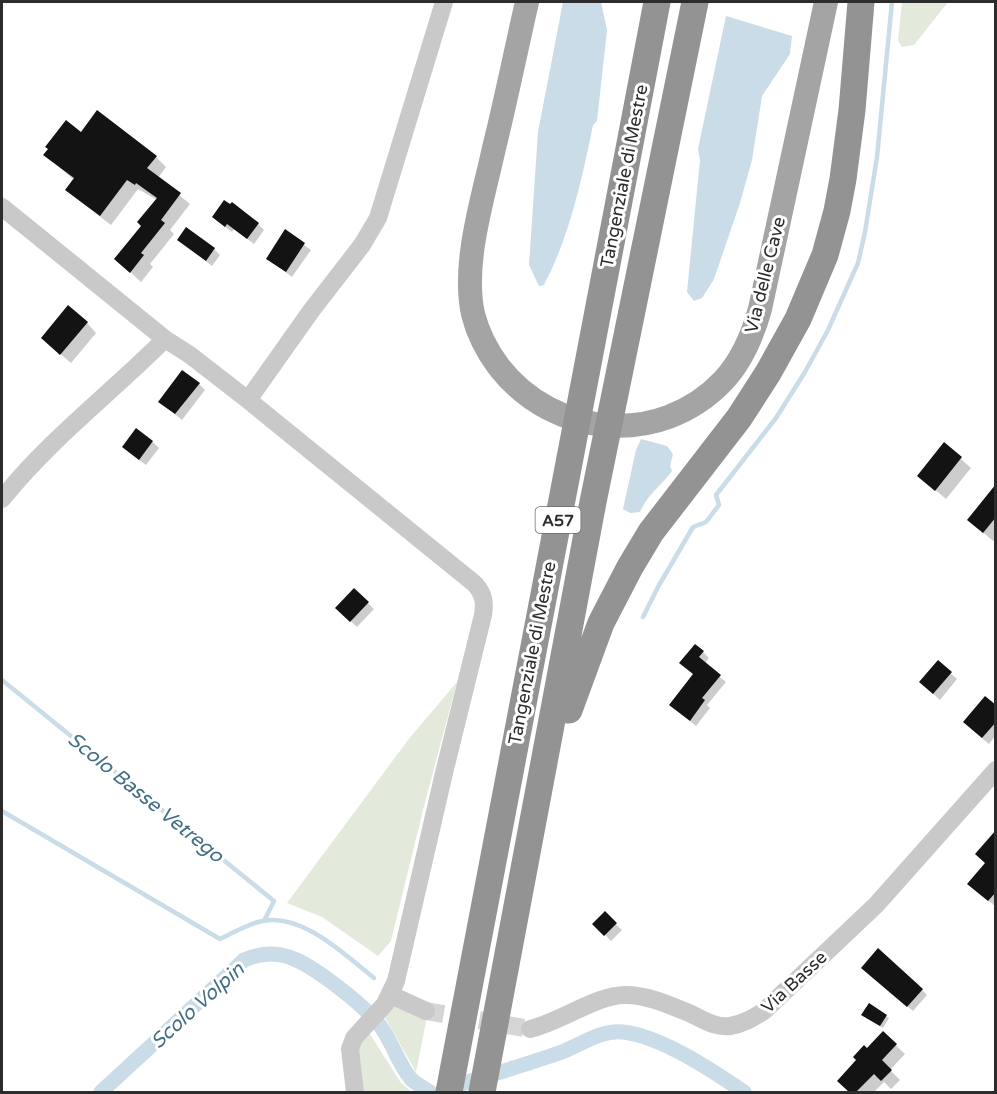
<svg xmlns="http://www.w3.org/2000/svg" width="997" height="1094" viewBox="0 0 997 1094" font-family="'Varela Round',sans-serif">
<rect width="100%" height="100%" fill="#fff"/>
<!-- green -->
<path fill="#e3e9db" d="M902,2H948L914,45L902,47L898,41Z
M457,682L423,810L391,941L378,956L322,917L287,903L408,740Z
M394,1004L427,1017L416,1072L383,1014Z
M368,1031L401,1083L412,1092H365L362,1083L358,1049Z"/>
<!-- water -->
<path fill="#c9dce7" d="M563,2H601L607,30L597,121L593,125C582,179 570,235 544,285L539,286L529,265L538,132Z
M726,16L792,36L790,54L762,96L752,160L740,203L714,279L702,298L694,301L687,292L700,160L698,149Z
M641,439L667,446L673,454L670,466L672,471C661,486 647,495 640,512L630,513L623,509L636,450Z"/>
<!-- shadow -->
<path fill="#0003" d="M81,134L156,157L166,167L158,178L190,204L170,230L174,234L150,264L153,267L141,282L116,259L143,226L157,200L138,189L111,225L77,199L67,189L74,180L45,155Z
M220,223L258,224L264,230L254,244L234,229L232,232Z
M285,231L311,250L292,277L268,259Z
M179,240L214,249L220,255L212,266Z
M87,323L96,333L71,363L52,347Z
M199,384L205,390L182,420L160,402Z
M153,442L159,448L146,465L130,453Z
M944,444L971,468L946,499L919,476Z
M996,487V539L993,541L969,520Z
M354,590L374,609L357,627L337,608Z
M703,652L709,658L704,664L726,682L707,705L710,708L696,726L671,705L694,674L688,669Z
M938,662L957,679L940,700L927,688Z
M996,706V735L989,744L971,729Z
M996,834V905L995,906L975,890Z
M605,914L622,930L611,941L595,924Z
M868,973L922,990L927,995L913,1011Z
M886,1016L889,1018L883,1028L866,1018Z
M883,1033L905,1054L890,1070L900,1080L891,1089L884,1082L874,1092H851L839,1081Z"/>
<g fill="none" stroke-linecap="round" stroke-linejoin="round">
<!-- stream -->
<path stroke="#c9dce7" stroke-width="4.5" d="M643,617L658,587L693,527L706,522L719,505L716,495L776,418L805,372L828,330L858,263L865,232L877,157L892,2
M2,680L274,901L264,921
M2,811L220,939C232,933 245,926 258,922C300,910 345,955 374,978"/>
<!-- canal -->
<path stroke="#c9dce7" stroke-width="15" d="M446,1089C483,1077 522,1066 559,1053C579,1046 601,1029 623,1032C661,1036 713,1071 744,1092
M101,1092L244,960C258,954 274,952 289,957C312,964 362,1004 378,1023C392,1040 397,1062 411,1079C416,1084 424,1088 430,1092"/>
</g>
<!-- building -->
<path fill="#131313" d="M97,110L157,156L147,168L181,193L161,220L165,223L141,253L144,255L130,273L114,259L141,226L137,222L157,198L136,183L135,185L127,180L100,216L65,190L74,178L43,155L48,149L45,147L66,120L81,132Z
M224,200L230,204L232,202L259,223L247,239L227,224L225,227L212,217Z
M186,227L215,248L206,261L177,240Z
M285,229L305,243L286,272L266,259Z
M68,305L88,322L60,355L41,338Z
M182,370L200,383L175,414L158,402Z
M136,428L153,441L139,460L122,447Z
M944,442L962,457L935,491L917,476Z
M996,484V517L983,533L967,520Z
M354,588L369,602L350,622L335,608Z
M695,644L704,651L699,657L721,675L702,698L705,700L690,721L669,705L693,674L679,663Z
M938,660L952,672L933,694L919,682Z
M985,696L996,705V722L982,738L963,722Z
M996,830V892L988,901L967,884L985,863L975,854Z
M605,911L617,923L604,936L592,924Z
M878,948L923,989L907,1007L861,968Z
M869,1003L887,1015L880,1026L861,1015Z
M883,1031L897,1044L882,1060L892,1070L881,1081L874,1074L856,1092H849L837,1081L856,1060L853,1057L864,1045L867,1048Z"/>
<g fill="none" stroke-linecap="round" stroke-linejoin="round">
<!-- minor-tunnel -->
<path stroke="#d5d5d5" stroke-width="18" stroke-dasharray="18 9" stroke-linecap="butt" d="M426,1011L530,1029"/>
<!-- minor -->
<path stroke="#c9c9c9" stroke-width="18" d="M2,207L165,339L190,355L248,400L475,584C484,594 485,603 483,615L444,773L396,981L385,1004L354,1038L350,1049L355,1092
M248,400L311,311L362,245L378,218L444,2
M2,499C50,439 111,393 165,339
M391,995L426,1011
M530,1029C561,1022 596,995 625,995C648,995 670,1005 691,1014C704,1020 716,1028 730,1026C743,1024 753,1018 764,1011L876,905L996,770"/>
<!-- major -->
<path stroke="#a4a4a4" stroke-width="24" d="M527,2C516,50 506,100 494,148C483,199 462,263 473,314C478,334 487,351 499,367C554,438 660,447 723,381C742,361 753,334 760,309L826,2"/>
<!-- highway -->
<path stroke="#939393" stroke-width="27" d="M569,710L601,623L630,567L651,532L739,418L768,373L798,319L825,255L837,211L843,179L852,110L861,2
M449,1092L657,2
M482,1092L593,502L695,2"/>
</g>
<g text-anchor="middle" stroke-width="6" stroke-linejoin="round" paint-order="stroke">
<!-- shield labels -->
<rect fill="#fff" stroke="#6b6b6b" stroke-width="1.5" x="535.5" y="507" width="45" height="26" rx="4.5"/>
<g font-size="16" font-weight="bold" fill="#2c2c2c">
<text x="558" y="526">A57</text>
</g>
<!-- street labels -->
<g font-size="18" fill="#2c2c2c" stroke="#fff">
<text transform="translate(624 176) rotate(-79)" y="6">Tangenziale di Mestre</text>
<text transform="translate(765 275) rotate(-76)" y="6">Via delle Cave</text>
<text transform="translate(532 653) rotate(-79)" y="6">Tangenziale di Mestre</text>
<text transform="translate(794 982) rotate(-43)" y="6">Via Basse</text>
</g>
<!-- water labels -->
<g font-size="20" font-style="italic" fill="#436e85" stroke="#fff">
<text transform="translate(146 797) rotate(39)" y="7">Scolo Basse Vetrego</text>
<text transform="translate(197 1005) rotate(-42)" y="7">Scolo Volpin</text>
</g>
</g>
<!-- border -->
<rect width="997" height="1094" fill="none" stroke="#2c2c2c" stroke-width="6"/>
</svg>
